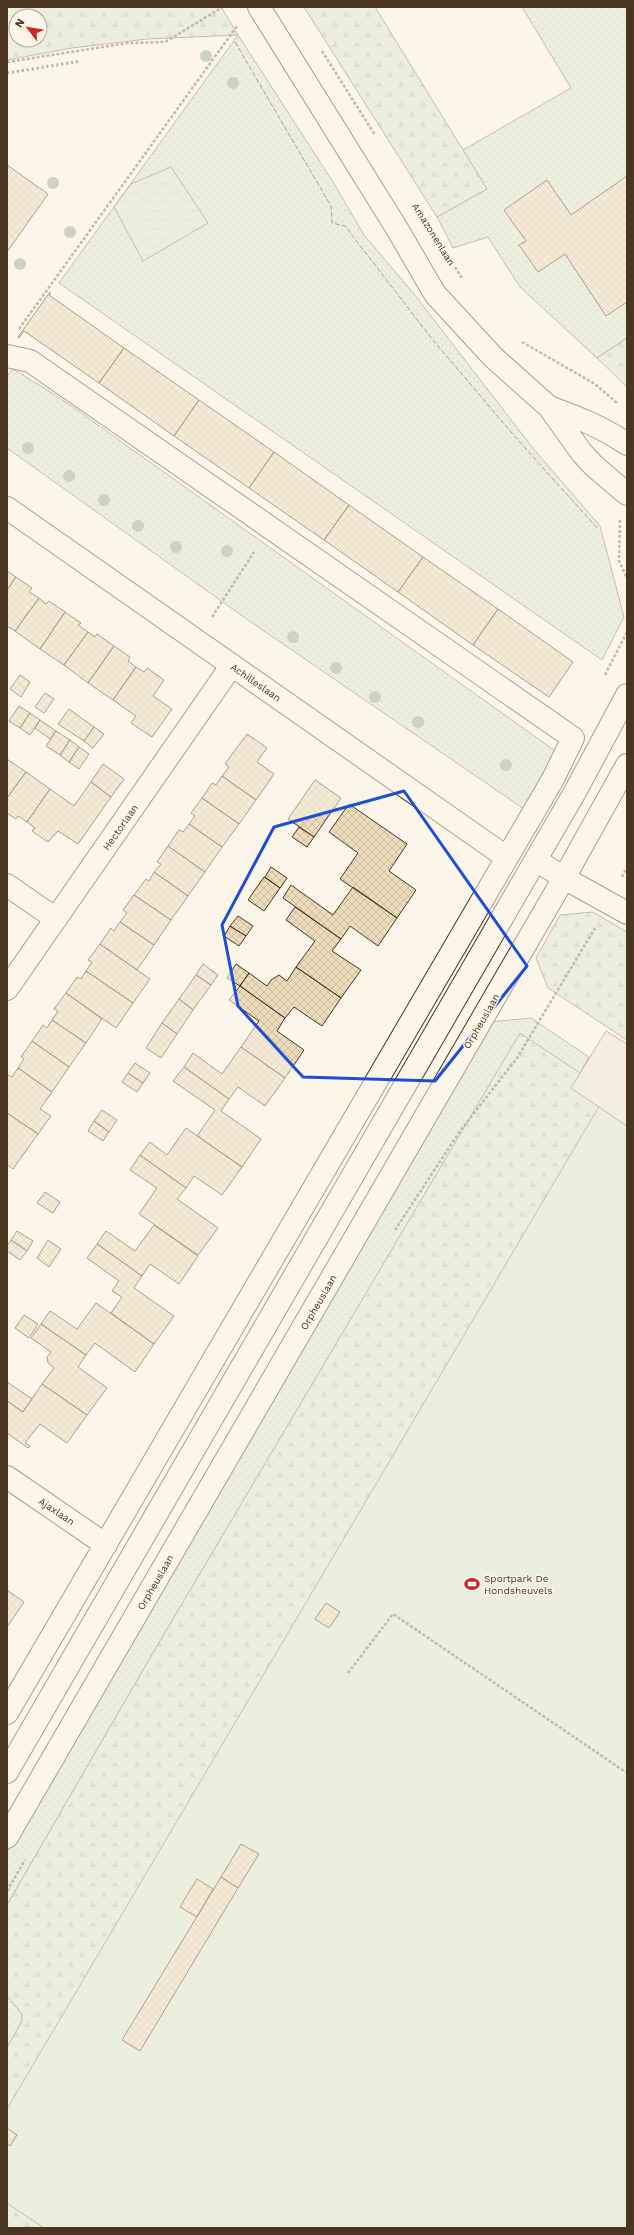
<svg xmlns="http://www.w3.org/2000/svg" width="634" height="2235" viewBox="0 0 634 2235" font-family="'Work Sans',sans-serif">
<defs>
<pattern id="grass-dots" width="8" height="8" patternUnits="userSpaceOnUse"><rect width="8" height="8" fill="#dce7d0"/><path d="M2 2h.1M6 6h.1" fill="none" stroke="#bec7b2" stroke-width="1.8" stroke-linecap="round"/></pattern>
<pattern id="forest-firs" width="22" height="20" patternUnits="userSpaceOnUse"><rect width="22" height="20" fill="#dce7d0"/><path d="M5 1l3.5 6h-7zM16 11l3.5 6h-7z" fill="#bec7b2"/></pattern>
<pattern id="park-crowns" width="20" height="18" patternUnits="userSpaceOnUse"><rect width="20" height="18" fill="#dce7d0"/><path d="M2 6a3 3 0 1 1 6 0M12 15a3 3 0 1 1 6 0" fill="none" stroke="#bec7b2"/></pattern>
<pattern id="building-cross-hatch" width="8" height="8" patternUnits="userSpaceOnUse"><rect width="8" height="8" fill="#ecdcbc"/><path d="M0 0l8 8M0 8l8-8" fill="none" stroke="#ccbda1"/></pattern>
</defs>
<rect width="100%" height="100%" fill="#fbf6e9"/>
<!-- grass -->
<path fill="url(#grass-dots)" stroke="#887966" d="M522,7H627V338L597,358L520,287L488,237L453,248L437,217L487,189L463,150L571,88Z
M238,35L333,182L364,235L414,294L532,447L600,526L624,617L602,660L59,283Z
M13,369L60,398L558,753L524,809L248,620L7,448V376Z
M531,1018L589,1057L580,1073L520,1034L150,1658L7,1905V1852L490,1022Z
M7,1996L22,2014V2021L7,2048Z"/>
<!-- forest -->
<path fill="url(#forest-firs)" stroke="#887966" fill-rule="evenodd" d="M7,7H221L238,35L147,39L72,48L7,60ZM16,16H40V40H16Z
M304,7H375L487,189L437,217Z
M627,338V387L597,358Z
M593,912L627,932V1040L548,988L536,958L560,915Z
M520,1033L627,1104L7,2171V2048L22,2021V2014L7,1996V1905L150,1658Z
M7,2188L67,2228H7Z"/>
<!-- park -->
<path fill="url(#park-crowns)" stroke="#887966" d="M171,167L208,223L143,261L114,207L131,184Z"/>
<!-- pitch -->
<path fill="#dce7d0" stroke="#887966" d="M627,1059V2228H44L7,2203V2109Z"/>
<!-- parking -->
<path fill="#ede7d9" stroke="#887966" d="M606,1031L627,1044V1126L571,1088Z"/>
<!-- building -->
<path fill="url(#building-cross-hatch)" stroke="#4a3520" d="M7,165L48,194L7,252Z
M627,176V302L606,316L565,254L538,272L519,245L526,241L504,210L547,180L571,215Z
M50,292L51,293L49,295L124,348L99,383L24,331L19,338L18,337Z
M124,348L199,400L174,436L99,383Z
M199,400L274,452L249,488L174,436Z
M274,452L349,505L324,540L249,488Z
M349,505L423,557L398,592L324,540Z
M423,557L498,609L473,645L398,592Z
M7,571L16,577L7,590Z
M16,577L32,588L29,592L39,598L15,631L7,626V590Z
M39,598L46,604L49,601L65,612L40,649L15,631Z
M498,609L573,662L549,697L473,645Z
M65,612L81,623L78,625L88,632L64,665L40,649Z
M88,632L95,637L97,634L114,646L88,683L64,665Z
M114,646L130,657L128,661L136,667L113,700L88,683Z
M136,667L144,672L147,668L164,680L153,696L172,709L152,737L131,723L136,716L113,700Z
M20,675L30,682L21,697L10,689Z
M45,693L54,699L44,713L35,707Z
M19,706L30,713L20,728L9,721Z
M69,709L94,727L84,741L58,724Z
M30,713L40,720L30,735L20,728Z
M40,720L56,731L50,739L35,728Z
M94,727L104,734L93,748L84,741Z
M56,731L70,740L60,755L46,746Z
M247,734L267,748L257,762L274,774L256,800L222,776L229,767L225,764Z
M70,740L79,747L69,762L60,755Z
M79,747L89,754L79,769L69,762Z
M7,759L26,772L7,798Z
M103,764L124,779L111,797L91,782Z
M26,772L50,789L27,822L18,816L16,819L7,813V798Z
M222,776L256,800L239,824L202,798L212,783L216,785Z
M315,780L341,798L314,837L288,819Z
M91,782L111,797L78,844L58,831L48,842L32,831L35,828L27,822L50,789L74,806Z
M202,798L239,824L222,847L189,824L195,816L191,813Z
M349,804L407,844L389,871L416,890L397,918L340,879L358,853L329,832Z
M189,824L222,847L205,872L168,846L179,830L183,832Z
M299,827L314,837L307,847L292,837Z
M168,846L205,872L188,896L154,872L161,864L157,862Z
M271,867L287,878L280,888L265,877Z
M154,872L188,896L171,920L134,895L146,879L149,881Z
M264,877L280,888L264,911L248,900Z
M291,885L333,915L353,887L397,918L378,946L350,926L341,939L283,898Z
M134,895L171,920L154,945L120,922L127,913L123,910Z
M295,907L341,939L332,951L361,970L341,998L296,967L315,941L286,920Z
M238,916L253,926L246,936L230,926Z
M120,922L154,945L137,970L100,944L111,928L114,931Z
M230,926L246,936L239,946L224,936Z
M100,944L150,979L133,1003L86,971L92,962L88,960Z
M203,964L218,975L211,985L196,975Z
M236,964L249,973L240,986L227,978Z
M296,967L341,998L322,1026L294,1007L285,1018L240,986L249,973L267,986L271,980L279,975L287,981Z
M86,971L133,1003L116,1028L66,993L77,977L81,979Z
M196,975L211,985L193,1010L179,999Z
M240,986L285,1018L277,1031L304,1050L285,1078L241,1047L259,1021L229,1000Z
M66,993L102,1019L86,1043L52,1020L58,1011L54,1009Z
M179,999L193,1010L177,1034L162,1023Z
M52,1020L86,1043L69,1067L32,1041L43,1025L47,1028Z
M162,1023L177,1034L161,1058L146,1048Z
M32,1041L69,1067L52,1092L18,1068L24,1059L21,1057Z
M241,1047L285,1078L265,1106L238,1087L229,1099L184,1067L193,1053L222,1074Z
M135,1063L150,1073L143,1083L128,1073Z
M184,1067L229,1099L221,1111L261,1139L242,1167L197,1136L215,1110L173,1081Z
M18,1068L52,1092L40,1109L51,1116L38,1134L7,1113V1077L8,1075L12,1077Z
M128,1073L143,1083L137,1092L122,1082Z
M102,1110L117,1120L109,1132L94,1121Z
M7,1113L38,1134L13,1169L7,1164Z
M94,1121L109,1132L103,1141L88,1131Z
M186,1128L242,1167L222,1195L194,1176L186,1188L140,1155L150,1142L167,1155Z
M140,1155L186,1188L177,1199L218,1228L198,1255L139,1214L157,1188L130,1170Z
M45,1192L60,1202L53,1213L37,1203Z
M154,1225L198,1256L179,1284L150,1264L142,1276L97,1244L106,1231L135,1251Z
M17,1231L33,1241L27,1251L11,1240Z
M11,1240L27,1251L20,1260L7,1251V1246Z
M48,1240L61,1249L49,1267L37,1258Z
M97,1244L142,1276L134,1288L174,1316L154,1344L111,1313L122,1297L112,1291L119,1281L87,1258Z
M96,1303L154,1344L135,1372L95,1343L86,1355L41,1324L50,1311L77,1329Z
M24,1315L38,1324L29,1338L15,1328Z
M41,1324L86,1355L78,1367L107,1388L87,1415L42,1384L54,1368L48,1363L47,1357L51,1352L31,1338Z
M7,1382L32,1399L23,1412L7,1401Z
M42,1384L87,1415L67,1443L40,1424L25,1443L30,1446L28,1448L7,1433V1401L23,1412Z
M7,1590L24,1602L7,1627Z
M326,1603L340,1612L329,1628L315,1619Z
M241,1844L259,1854L238,1888L221,1877Z
M221,1877L238,1888L140,2051L122,2040Z
M197,1879L213,1889L197,1917L180,1907Z
M7,2128L17,2135L10,2146L7,2144Z"/>
<g fill="none" stroke-linecap="round" stroke-linejoin="round">
<!-- minor casing -->
<g stroke="#4a3520" stroke-width="24">
<path id="minor" d="M259,7L396,227L435,294L493,357L549,407L582,453L594,466L627,494
M7,356L30,361L573,738L553,779L7,1713
M549,407C577,417 602,427 627,444
M7,508L506,857
M536,860L564,878L627,913
M7,885L56,919
M7,989L232,665
M7,1477L106,1545"/>
</g>
<!-- major casing -->
<g stroke="#4a3520" stroke-width="24">
<path id="major" d="M7,1772L575,792L627,695
M7,1837L564,878L627,765"/>
</g>
<!-- path -->
<path stroke="#7f6f5c" stroke-width="2.5" stroke-dasharray="3 2" stroke-linecap="butt" d="M322,51L375,135
M7,62L128,43L165,42L223,7
M455,267L463,280
M19,329L237,26
M522,342L595,384L617,403
M620,520L619,561L627,578
M212,617L254,552
M605,675L627,632
M622,877L627,867
M395,1230L460,1131L517,1058L595,928
M348,1673L393,1614L627,1773
M7,1891L25,1860"/>
<!-- minor -->
<use href="#minor" stroke="#fbf6e9" stroke-width="22"/>
<!-- major -->
<use href="#major" stroke="#fbf6e9" stroke-width="22"/>
<!-- hedge -->
<path stroke="#436837" stroke-width="3" stroke-dasharray="2 3" stroke-linecap="butt" d="M7,73L81,61"/>
<!-- fence -->
<path stroke="#4a3520" stroke-width="1" stroke-dasharray="5 2" stroke-linecap="butt" d="M235,42L331,206L332,223L345,226L432,339L517,439L598,529"/>
</g>
<!-- trees -->
<g fill="#96a887">
<circle cx="206" cy="56" r="6"/>
<circle cx="233" cy="83" r="6"/>
<circle cx="53" cy="183" r="6"/>
<circle cx="70" cy="232" r="6"/>
<circle cx="20" cy="264" r="6"/>
<circle cx="28" cy="448" r="6"/>
<circle cx="69" cy="476" r="6"/>
<circle cx="104" cy="500" r="6"/>
<circle cx="138" cy="526" r="6"/>
<circle cx="176" cy="547" r="6"/>
<circle cx="227" cy="551" r="6"/>
<circle cx="293" cy="637" r="6"/>
<circle cx="336" cy="668" r="6"/>
<circle cx="375" cy="697" r="6"/>
<circle cx="418" cy="722" r="6"/>
<circle cx="506" cy="765" r="6"/>
</g>
<!-- marked area -->
<path d="M0 0H634V2235H0ZM404,791L527,966L435,1081L303,1077L238,1006L222,925L274,827Z" fill="#fbf6e9" fill-opacity=".55" fill-rule="evenodd"/>
<path fill="none" stroke="#1d4ed8" stroke-width="3" stroke-linejoin="round" d="M404,791L527,966L435,1081L303,1077L238,1006L222,925L274,827Z"/>
<!-- icons -->
<defs>
<g id="stadium-bare" transform="scale(1.2)"><path d="M0-5a6.5 5 0 1 0 0 10a6.5 5 0 1 0 0-10ZM-3.5-1.8h7v3.6h-7Z" fill="#c62828" stroke="#fbf6e9" stroke-width="2.5" paint-order="stroke"/></g>
</defs>
<g fill-rule="evenodd">
<use href="#stadium-bare" x="472" y="1584"/>
</g>
<g text-anchor="middle" stroke-width="3" stroke-linejoin="round" paint-order="stroke">
<!-- street labels -->
<g font-size="10" fill="#4a3520" stroke="#fbf6e9">
<text transform="translate(434 234) rotate(58)" y="4">Amazonenlaan</text>
<text transform="translate(256 682) rotate(35)" y="4">Achilleslaan</text>
<text transform="translate(120 827) rotate(-55)" y="4">Hectorlaan</text>
<text transform="translate(481 1021) rotate(-60)" y="4">Orpheuslaan</text>
<text transform="translate(318 1302) rotate(-60)" y="4">Orpheuslaan</text>
<text transform="translate(57 1511) rotate(34)" y="4">Ajaxlaan</text>
<text transform="translate(155 1582) rotate(-60)" y="4">Orpheuslaan</text>
</g>
<!-- poi labels -->
<g font-size="10" fill="#4a3520" stroke="#fbf6e9" text-anchor="start">
<text x="484" y="1582">Sportpark De<tspan x="484" dy="12">Hondsheuvels</tspan></text>
</g>
</g>
<!-- border -->
<rect width="634" height="2235" fill="none" stroke="#4a3520" stroke-width="16"/>
<!-- north arrow -->
<g transform="translate(28 28) rotate(301)"><circle r="19" fill="#fbf6e9" stroke="#b4a999"/>
<path d="M0-3L7 15L0 10L-7 15Z" fill="#c62828"/>
<text y="-6" font-size="11" font-weight="bold" text-anchor="middle" fill="#4a3520">N</text>
</g>
</svg>
